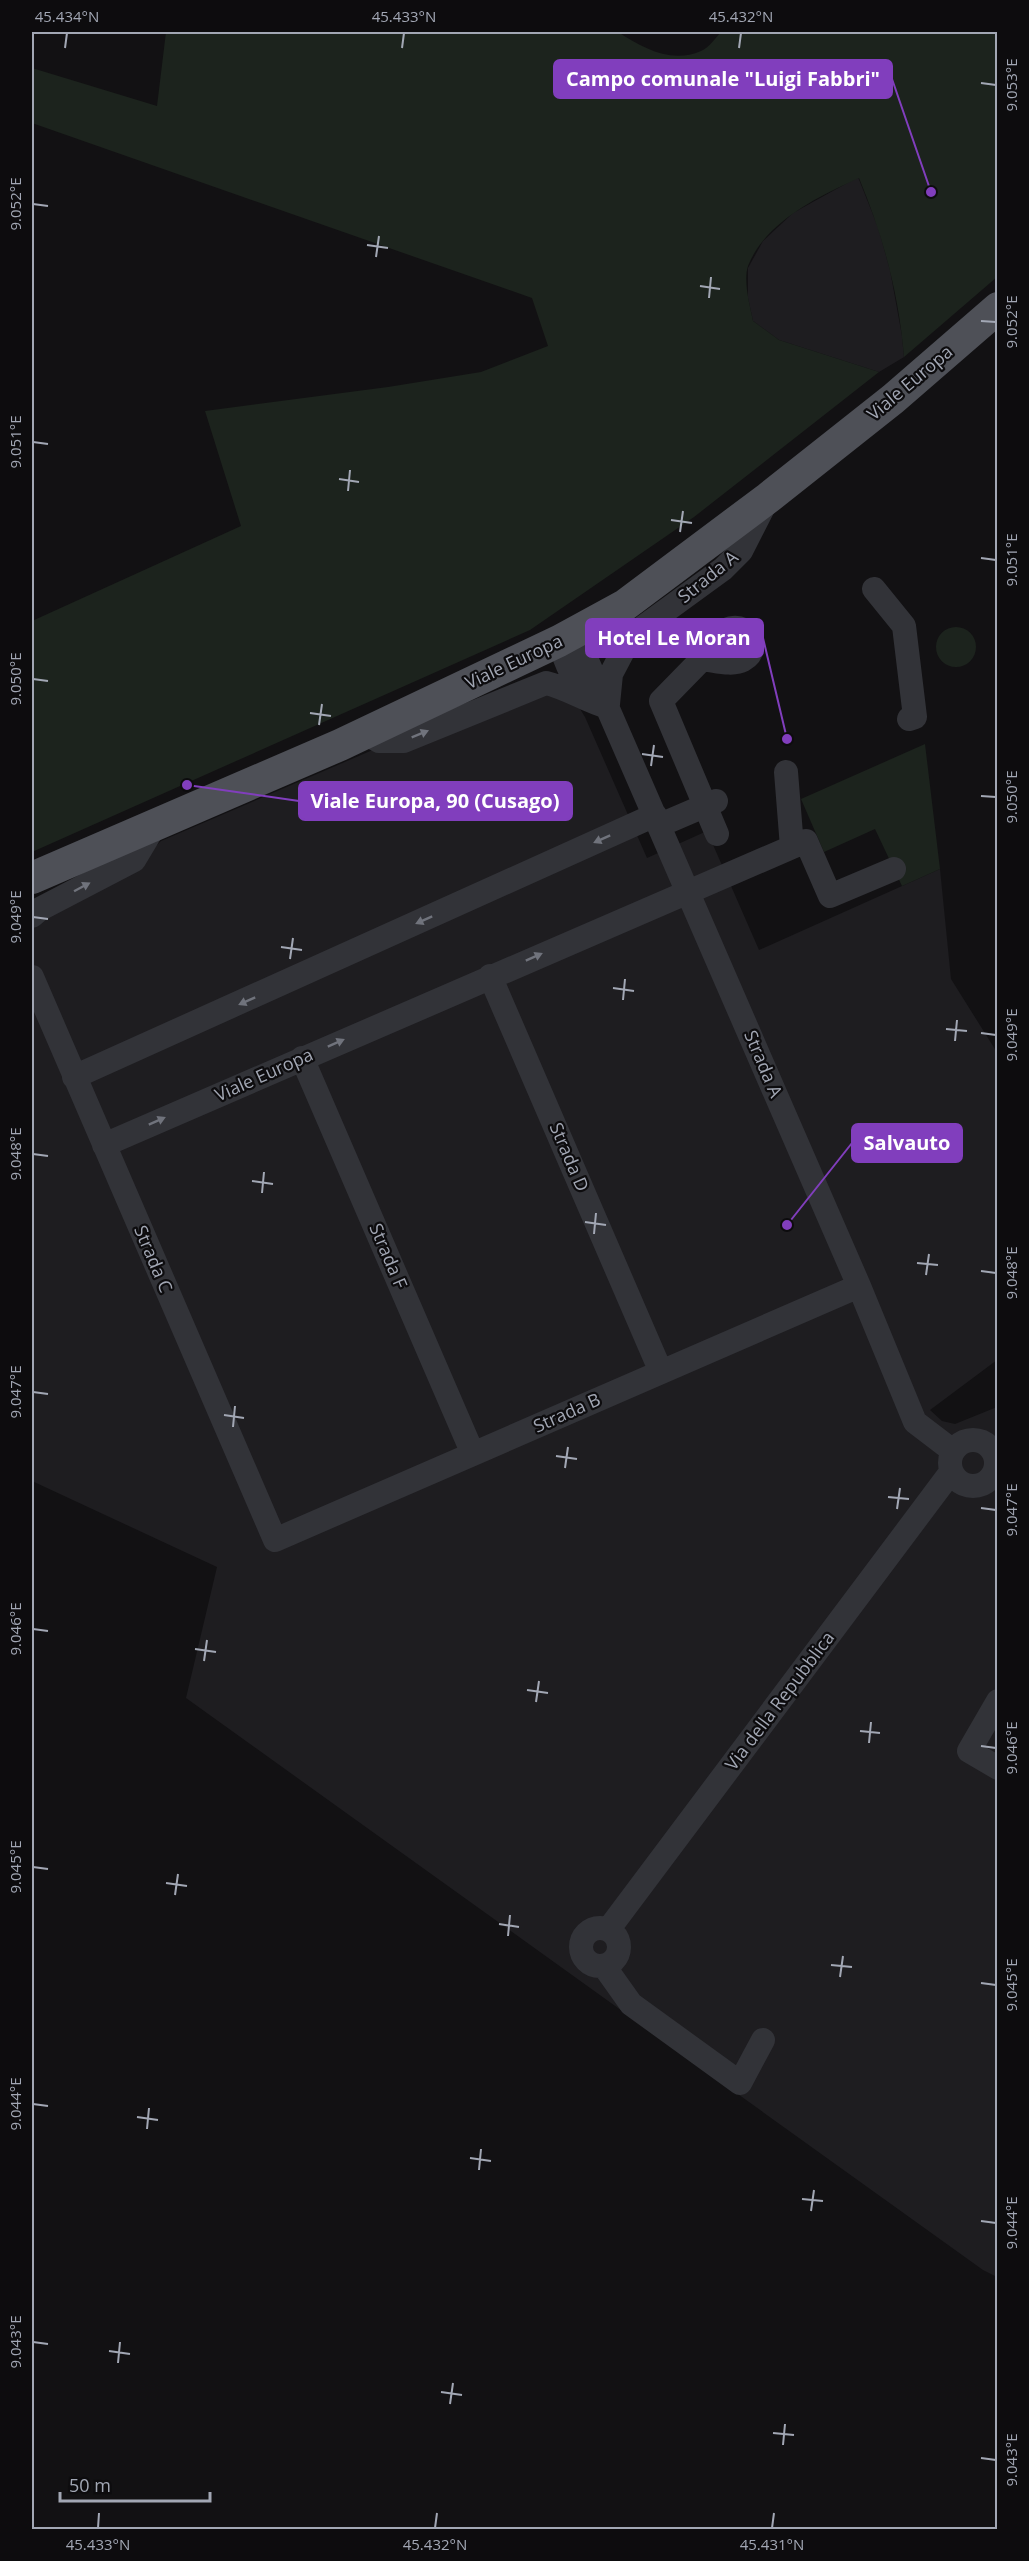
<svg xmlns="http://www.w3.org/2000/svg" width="1029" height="2561" viewBox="0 0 1029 2561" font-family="'Open Sans',sans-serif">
<rect width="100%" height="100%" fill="#121113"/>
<!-- built -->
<path fill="#1e1d20" d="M858,177L878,227L890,270L902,336L904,357L879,372L779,340L753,321L748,298V268L763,241L793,213Z
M538,692L577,704L585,717L647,858L707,831L759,950L940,869L951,979L998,1054L997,1360L930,1410L942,1421L955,1424L997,1407V2277L983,2270L186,1698L217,1567L32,1481V912L139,863L161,841L375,749Z"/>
<!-- green -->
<path fill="#1c231d" d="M166,32H618C643,48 671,64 701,51C709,48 716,37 721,32H997V277L904,357C899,294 883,236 859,178C819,196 765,222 748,266C743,281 750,306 753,321L779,340L879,372L694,517L530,630L32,852V621L241,526L205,411L388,387L481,372L548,346L532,298L32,123V68L157,106Z
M936 647a20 20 0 1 1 40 0a20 20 0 1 1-40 0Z
M925,744L940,869L902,886L875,829L824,852L801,799Z"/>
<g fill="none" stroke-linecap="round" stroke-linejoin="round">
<!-- minor -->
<path stroke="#323338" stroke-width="24" d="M874,589L904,626L915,717L909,719
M575,633L859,1286L915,1422L953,1451
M559,641C566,663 572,682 591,695
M661,701L702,659C714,660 732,666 743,660C766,647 742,612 718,636C712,642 707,651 702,659
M661,701L717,834
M608,704L611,674L631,636L723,569L741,551L766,502
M365,733L379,741H404L546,683C568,688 586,701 608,707
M786,772L792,847
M660,825L716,801
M32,916L40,909L134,860L155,825
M490,976L661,1372
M32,977L275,1540L859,1286
M302,1058L473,1454
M74,1077L655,815
M104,1145L806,841L830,896L894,869
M950 1463a23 23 0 1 1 46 0a23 23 0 1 1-46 0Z
M998,1701L969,1751L998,1768
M581 1947a19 19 0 1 1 38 0a19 19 0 1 1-38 0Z
M608,1930L951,1472
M604,1966L631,2004L740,2083L763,2040"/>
<!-- major -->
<path stroke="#4e5057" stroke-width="32" d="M32,878L340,745L559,641L625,605L768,498L893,399L998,308"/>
</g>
<!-- one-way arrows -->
<defs><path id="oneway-solid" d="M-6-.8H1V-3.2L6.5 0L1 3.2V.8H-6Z" transform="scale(1.5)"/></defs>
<g fill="#70737c">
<use href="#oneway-solid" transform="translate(420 734) rotate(-22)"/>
<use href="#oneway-solid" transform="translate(602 839) rotate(156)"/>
<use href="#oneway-solid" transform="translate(82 887) rotate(-28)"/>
<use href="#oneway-solid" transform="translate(424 920) rotate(156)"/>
<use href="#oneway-solid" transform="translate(534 957) rotate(-24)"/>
<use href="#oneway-solid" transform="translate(247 1001) rotate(156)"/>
<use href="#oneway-solid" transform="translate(336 1043) rotate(-24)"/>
<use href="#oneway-solid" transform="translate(157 1121) rotate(-24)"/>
</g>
<!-- ticks -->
<path fill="none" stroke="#a2a7b4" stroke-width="2" d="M65,48L67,33M402,48L404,33M739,48L741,33M981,83L996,85M33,204L48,206M367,245L388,248M376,257L379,236M700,286L720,289M709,298L711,277M981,321L996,322M33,442L48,444M339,479L359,482M348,491L350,470M671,520L692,523M680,532L683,511M981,558L996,560M33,679L48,681M310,713L331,716M319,725L322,704M642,754L663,757M651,766L654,745M981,796L996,797M33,917L48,919M281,947L302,950M290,959L293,938M613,988L634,991M623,1000L625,979M946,1029L967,1031M981,1033L996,1035M955,1041L957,1020M33,1154L48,1156M252,1181L273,1184M262,1193L264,1172M585,1222L606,1225M594,1234L596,1213M917,1263L938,1265M981,1271L996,1273M926,1275L929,1254M33,1392L48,1394M224,1415L244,1418M233,1427L235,1406M556,1456L577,1459M565,1468L568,1447M888,1497L909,1499M981,1508L996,1510M897,1509L900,1488M33,1629L48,1631M195,1649L216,1652M204,1661L207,1640M527,1690L548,1693M536,1702L539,1681M860,1731L880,1733M869,1743L871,1722M981,1746L996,1748M33,1867L48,1869M166,1883L187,1886M175,1895L178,1874M499,1924L519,1927M508,1936L510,1915M831,1965L852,1967M840,1977L843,1956M981,1983L996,1985M33,2104L48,2106M137,2117L158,2120M147,2129L149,2108M470,2158L491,2161M479,2170L481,2149M802,2199L823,2201M811,2211L814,2190M981,2221L996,2223M33,2342L48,2344M109,2351L130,2354M118,2363L120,2342M441,2392L462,2395M450,2404L453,2383M773,2433L794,2435M783,2445L785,2424M981,2458L996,2460M98,2528L99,2513M435,2528L437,2513M772,2528L774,2513"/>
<g text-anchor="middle" stroke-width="4.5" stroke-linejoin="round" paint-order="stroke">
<!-- street labels -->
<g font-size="18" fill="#a2a7b4" stroke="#0d0c0e">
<text transform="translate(910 383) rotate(-40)" y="6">Viale Europa</text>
<text transform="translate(708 577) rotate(-39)" y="6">Strada A</text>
<text transform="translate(514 662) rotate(-25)" y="6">Viale Europa</text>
<text transform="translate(763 1064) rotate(67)" y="6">Strada A</text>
<text transform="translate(264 1075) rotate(-24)" y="6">Viale Europa</text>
<text transform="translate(569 1157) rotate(67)" y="6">Strada D</text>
<text transform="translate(388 1256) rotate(67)" y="6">Strada F</text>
<text transform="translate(153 1259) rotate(67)" y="6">Strada C</text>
<text transform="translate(567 1413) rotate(-24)" y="6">Strada B</text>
<text transform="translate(780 1701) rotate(-53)" y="6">Via della Repubblica</text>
</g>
</g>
<!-- callouts -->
<path fill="none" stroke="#813ebd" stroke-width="2" d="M931 192L892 79M787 739L763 638M187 785L299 801M787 1225L852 1143"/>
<g fill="#813ebd" stroke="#0d0c0e" stroke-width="2">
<circle cx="931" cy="192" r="6"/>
<circle cx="787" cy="739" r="6"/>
<circle cx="187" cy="785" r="6"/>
<circle cx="787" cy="1225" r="6"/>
</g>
<g fill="#813ebd" stroke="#813ebd" stroke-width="2">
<rect x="554" y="60" width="338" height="38" rx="6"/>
<rect x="586" y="619" width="177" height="38" rx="6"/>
<rect x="299" y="782" width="273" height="38" rx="6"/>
<rect x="852" y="1124" width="110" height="38" rx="6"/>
</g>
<g font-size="20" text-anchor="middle" font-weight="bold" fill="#fff">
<text x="723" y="86">Campo comunale "Luigi Fabbri"</text>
<text x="674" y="645">Hotel Le Moran</text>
<text x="435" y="808">Viale Europa, 90 (Cusago)</text>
<text x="907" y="1150">Salvauto</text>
</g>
<!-- border -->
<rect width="1029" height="2561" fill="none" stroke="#0d0c0e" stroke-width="66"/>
<!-- scale -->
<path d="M60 2492v9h150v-9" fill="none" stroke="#a2a7b4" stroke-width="3"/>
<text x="69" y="2492" font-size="18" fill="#a2a7b4" stroke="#0d0c0e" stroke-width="4.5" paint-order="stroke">50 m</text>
<rect x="33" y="33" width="963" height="2495" fill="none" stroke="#a2a7b4" stroke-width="2"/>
<g font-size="15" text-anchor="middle" fill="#a2a7b4">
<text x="67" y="22">45.434°N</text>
<text x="404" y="22">45.433°N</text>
<text x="741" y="22">45.432°N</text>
<text transform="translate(1012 85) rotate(-90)" y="5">9.053°E</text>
<text transform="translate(16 204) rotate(-90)" y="5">9.052°E</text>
<text transform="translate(1012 322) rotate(-90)" y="5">9.052°E</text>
<text transform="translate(16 442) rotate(-90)" y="5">9.051°E</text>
<text transform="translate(1012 560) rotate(-90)" y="5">9.051°E</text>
<text transform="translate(16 679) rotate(-90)" y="5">9.050°E</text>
<text transform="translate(1012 797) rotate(-90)" y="5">9.050°E</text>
<text transform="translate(16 917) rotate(-90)" y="5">9.049°E</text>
<text transform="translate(1012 1035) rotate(-90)" y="5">9.049°E</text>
<text transform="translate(16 1154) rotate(-90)" y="5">9.048°E</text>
<text transform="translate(1012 1273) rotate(-90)" y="5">9.048°E</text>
<text transform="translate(16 1392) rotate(-90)" y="5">9.047°E</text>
<text transform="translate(1012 1510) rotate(-90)" y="5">9.047°E</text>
<text transform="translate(16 1629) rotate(-90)" y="5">9.046°E</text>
<text transform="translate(1012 1748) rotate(-90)" y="5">9.046°E</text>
<text transform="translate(16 1867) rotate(-90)" y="5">9.045°E</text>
<text transform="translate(1012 1985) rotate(-90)" y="5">9.045°E</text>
<text transform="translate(16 2104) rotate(-90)" y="5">9.044°E</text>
<text transform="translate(1012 2223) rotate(-90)" y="5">9.044°E</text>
<text transform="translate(16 2342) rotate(-90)" y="5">9.043°E</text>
<text transform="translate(1012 2460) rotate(-90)" y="5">9.043°E</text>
<text x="98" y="2550">45.433°N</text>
<text x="435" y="2550">45.432°N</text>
<text x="772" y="2550">45.431°N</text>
</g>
</svg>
